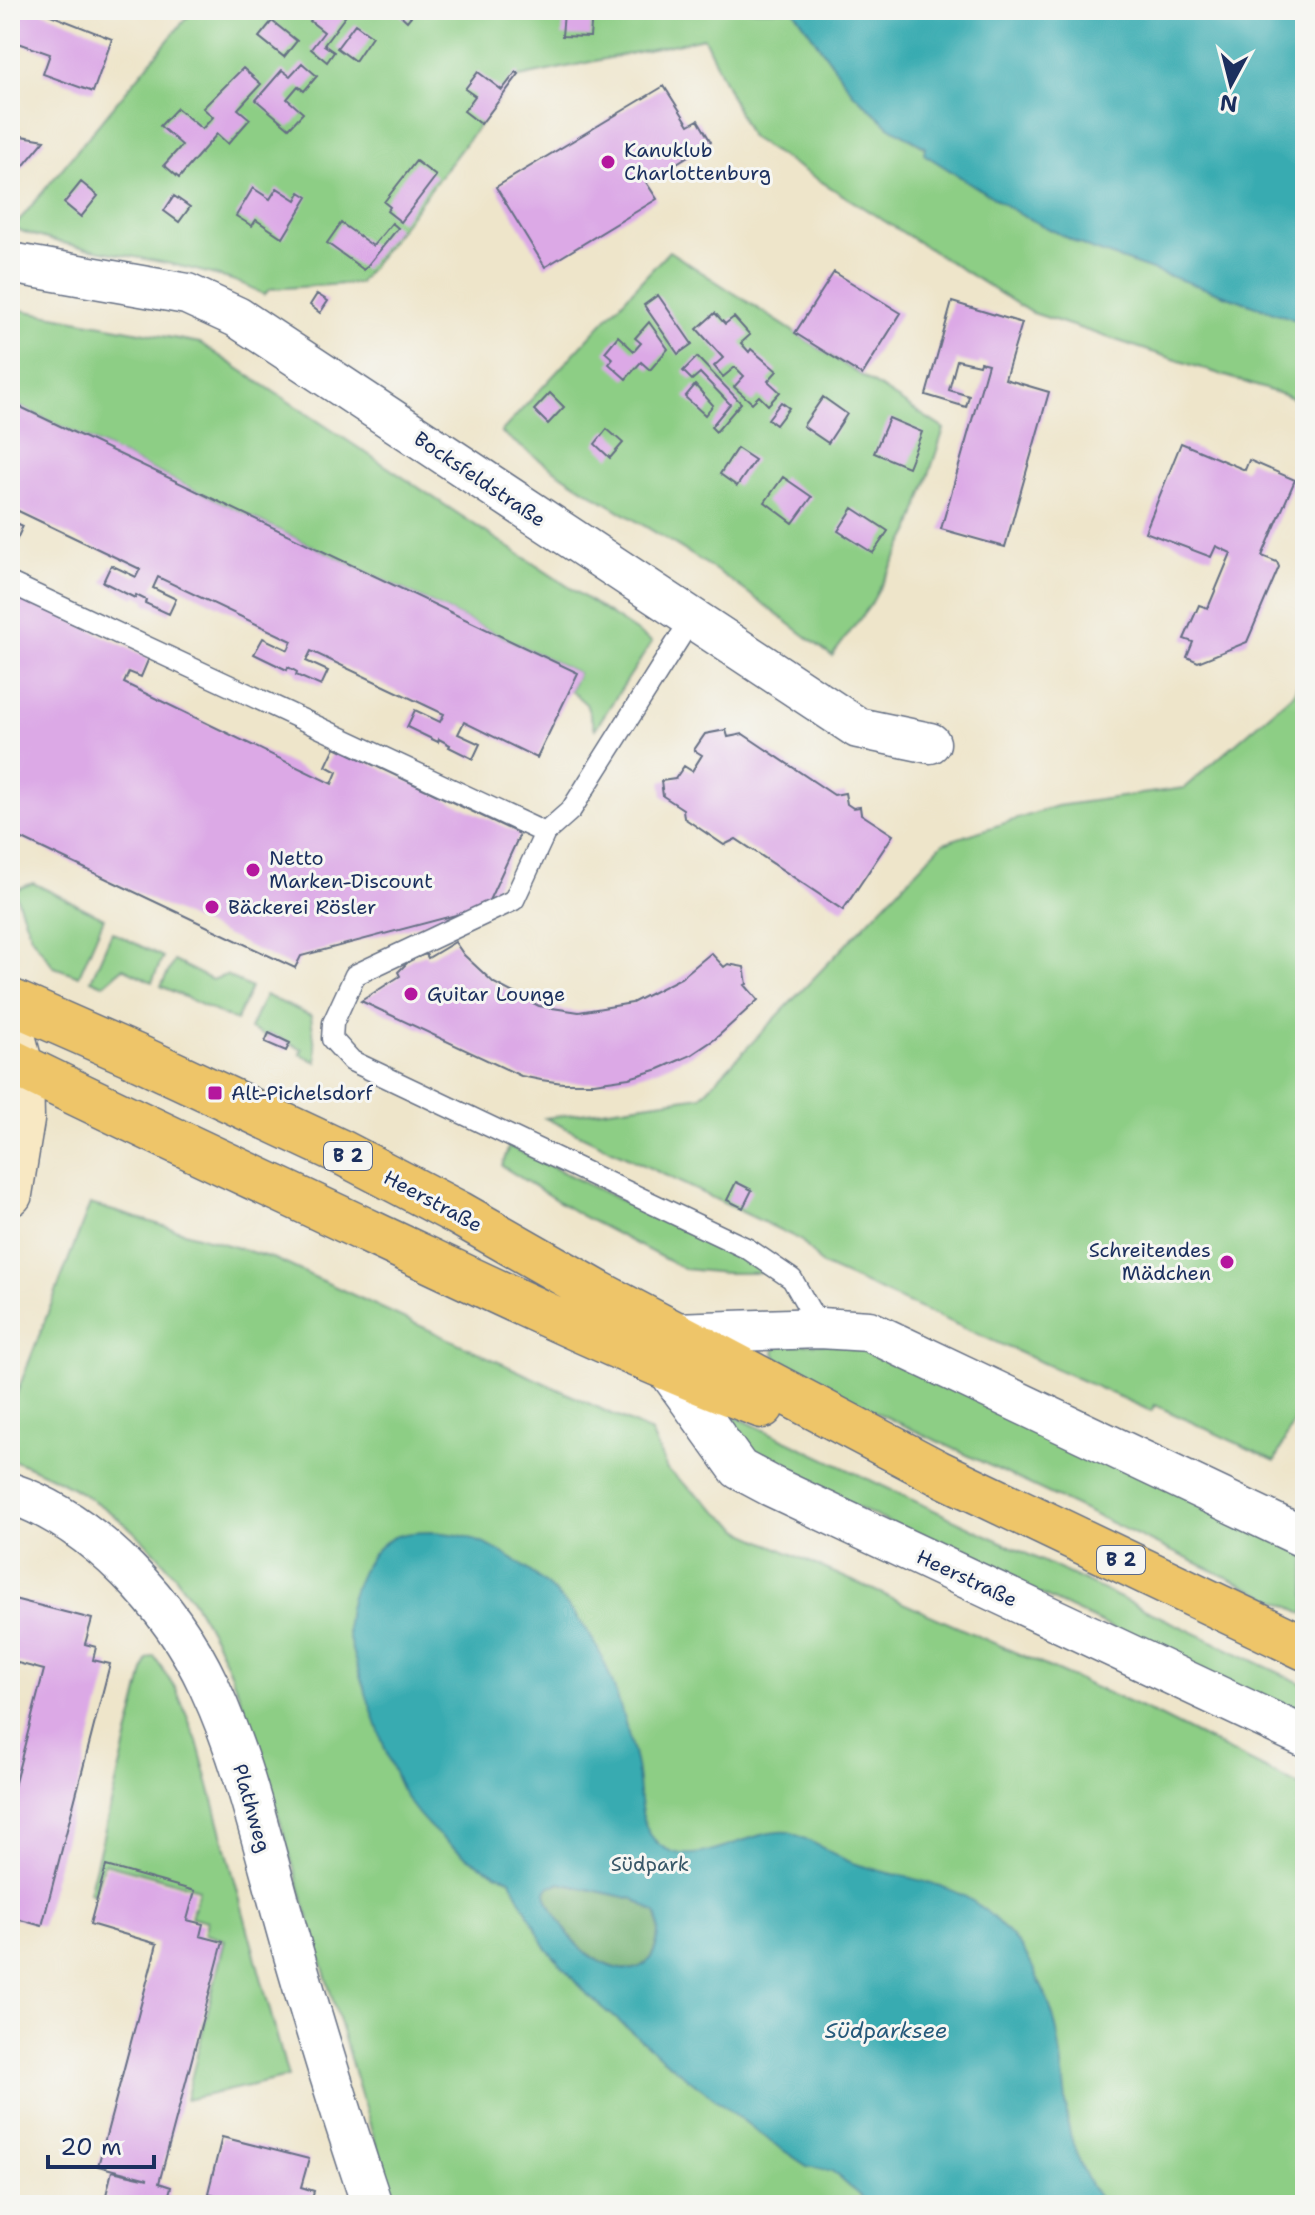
<svg xmlns="http://www.w3.org/2000/svg" width="1315" height="2215" viewBox="0 0 1315 2215" font-family="'Shantell Sans',sans-serif">
<rect width="100%" height="100%" fill="#f6f6f2"/>
<filter id="ink" filterUnits="userSpaceOnUse"><feTurbulence type="fractalNoise" baseFrequency=".0125" numOctaves="2"/><feDisplacementMap in="SourceGraphic" scale="16" xChannelSelector="R" yChannelSelector="G"/><feConvolveMatrix kernelMatrix="1 2 1 2 8 2 1 2 1" color-interpolation-filters="sRGB"/></filter>
<filter id="wash" filterUnits="userSpaceOnUse"><feTurbulence type="fractalNoise" baseFrequency=".006" numOctaves="4" result="noise"/><feDisplacementMap in="SourceGraphic" scale="32" xChannelSelector="R" yChannelSelector="G"/><feGaussianBlur stdDeviation="1.8" result="paint"/><feColorMatrix in="noise" values="0 0 0 0 0 0 0 0 0 0 0 0 0 0 0 0 0 1.4 0 .05"/><feComposite in="paint" operator="in"/></filter>
<g filter="url(#wash)">
<rect width="100%" height="100%" fill="#eee5ca"/>
<!-- green -->
<path fill="#8dce85" stroke="#547e72" stroke-width="2" d="M193,10H794L853,93L889,126L925,148L924,154L1021,215L1086,247L1305,323V402L1030,312L750,137L704,38L515,78L359,283L270,289L264,295C243,282 223,277 200,271C139,254 73,251 13,228Z
M669,251L944,429L910,532L871,604L832,656C786,622 741,585 692,555C628,515 561,478 501,432Z
M10,308L200,343L652,642L595,729L586,704L570,690L578,673L10,402Z
M1305,664V1397L1275,1461L1155,1405L1151,1411L822,1265L801,1240L545,1118L701,1096L943,843L1057,806L1184,788L1294,693Z
M33,883L104,918L79,976L54,967L31,936L14,890Z
M112,932L163,957L152,982L123,968L103,985L91,980Z
M174,961L212,980L226,975L251,988L236,1021L161,986Z
M265,995L311,1016L317,1062L300,1054L302,1049L269,1033L267,1037L250,1029Z
M509,1146L771,1273H725L684,1269L580,1215L502,1166Z
M90,1204L275,1259L651,1432L667,1470L746,1534L1162,1717L1305,1789V2205H394C361,2096 329,1988 297,1879C266,1777 238,1651 168,1567C126,1516 72,1482 10,1459V1411Z
M862,1342L1305,1551V1614L782,1368L774,1353L776,1345Z
M728,1413L1305,1685V1719L765,1464L744,1448L724,1415Z
M154,1656L176,1689L197,1741L288,2077L186,2100L225,1940L204,1934L207,1921L191,1917L199,1889L104,1863L94,1895L89,1893L147,1659Z"/>
<!-- forest -->
<path fill="#72b172" stroke="#467068" stroke-width="2" d="M560,1883L634,1899L657,1914C665,1977 621,1984 580,1947C566,1935 558,1916 547,1901L546,1892L550,1885Z"/>
<!-- water -->
<path fill="#39abb1" stroke="#2a6d88" stroke-width="2" fill-rule="evenodd" d="M794,10H1305V323L1086,247L1021,215L924,154L925,147L889,126L853,93Z
M434,1532C445,1533 459,1534 470,1538C525,1558 581,1608 604,1662C618,1693 627,1728 635,1761C641,1788 636,1827 660,1845C695,1873 749,1828 788,1832C800,1834 834,1855 848,1861C888,1877 938,1878 974,1902C992,1914 1008,1933 1022,1949C1029,1958 1034,1970 1039,1981C1059,2020 1060,2049 1065,2092C1067,2105 1066,2121 1070,2134C1077,2157 1089,2186 1104,2205H870L832,2171L807,2166L771,2142L671,2065L588,1995L546,1948L510,1879C471,1864 433,1836 409,1802C395,1782 382,1740 374,1717C368,1697 346,1641 347,1623C349,1593 367,1547 397,1536C409,1532 422,1532 434,1532ZM560,1883L634,1899L657,1914C666,1977 621,1984 580,1948C566,1935 558,1916 547,1901L546,1891L550,1886Z"/>
<g id="blocks">
<!-- building -->
<path fill="#dca9e6" d="M10,10H38L112,39L93,92L43,74L50,54L10,40Z
M318,10H350L324,45L334,52L327,62L311,49L324,32L310,21Z
M395,10H416L407,21Z
M564,13L592,14L590,37L562,36Z
M272,21L297,41L284,57L259,37Z
M355,24L372,36L355,61L337,48Z
M302,63L317,76L304,91L298,86L287,99L303,113L289,128L256,100L282,70L290,76Z
M243,68L261,84L238,109L250,119L228,144L217,134L179,178L164,165L182,145L160,126L177,108L202,129L213,117L203,108Z
M478,72L502,90L516,72L519,74L481,124L464,111L475,96L465,89Z
M664,86L689,125L698,120L711,142L646,182L657,199L545,267L496,187Z
M10,134L45,140L10,182Z
M416,161L436,176L401,222L387,211L390,207L384,202Z
M81,182L98,196L81,217L64,203Z
M253,188L270,199L277,188L296,200L300,192L308,197L283,238L256,220L252,226L236,216Z
M174,196L190,207L179,222L164,211Z
M341,223L373,246L392,223L398,228L364,270L327,243Z
M834,272L901,313L862,375L795,333Z
M317,294L328,301L320,313L310,305Z
M658,295L692,344L678,354L644,305Z
M952,302L1022,323L1005,379L1049,392L1005,547L941,529L988,364L980,362L979,365L957,360L949,390L969,396L966,407L926,395Z
M715,313L725,324L734,317L750,335L741,343L749,352L751,349L777,371L768,381L780,392L768,405L759,396L752,403L734,387L744,376L735,367L723,377L714,366L723,358L697,329Z
M649,322L668,349L650,370L641,362L626,379L609,364L613,359L605,352L618,336L634,351L641,343L635,338Z
M697,357L741,403L716,432L711,427L730,404L700,373L692,380L683,371Z
M695,385L713,405L705,415L685,397Z
M550,393L564,407L548,424L534,410Z
M823,397L847,414L828,443L803,426Z
M10,402L578,673L537,758L464,722L458,734L480,744L473,759L449,747L450,745L439,739L438,742L407,727L415,710L440,722L444,714L311,651L306,661L328,671L321,686L296,675L297,672L288,667L287,670L254,654L263,638L288,650L292,641L158,577L153,588L176,599L169,614L145,603L146,600L136,595L135,598L103,582L111,565L136,577L140,569L10,507Z
M781,402L789,408L776,425L768,419Z
M889,418L922,432L908,467L874,453Z
M607,429L623,443L610,458L595,444Z
M1181,443L1245,470L1249,460L1295,480L1262,556L1277,562L1279,567L1247,642L1198,662L1187,657L1193,642L1184,639L1199,605L1208,608L1231,553L1216,546L1211,557L1145,532Z
M737,448L755,460L737,486L720,474Z
M783,477L812,497L793,523L765,502Z
M853,508L888,531L873,553L838,531Z
M10,520L23,526L16,541L10,538Z
M10,591L149,658L141,677L129,672L124,683L332,784L337,772L326,766L335,747L520,834L486,907L301,956L295,968L10,833Z
M726,730L728,737L743,734L834,795L845,793L847,804L853,808L860,807L861,814L893,835L843,910L736,839L724,845L684,818L683,809L663,796L661,781L675,779L684,766L692,771L702,755L694,750L705,734Z
M455,942L464,955L494,983L539,1006L579,1012L632,1003L681,978L711,953L724,967L728,964L744,967L747,984L745,985L758,1000L715,1039L691,1055L659,1069L629,1078L594,1083H563L541,1080L521,1076L361,1001L400,976L398,972L411,959L426,954L428,958Z
M269,1033L290,1043L286,1051L265,1042Z
M736,1182L752,1190L743,1208L727,1200Z
M10,1598L92,1619L85,1644L96,1647L93,1660L110,1664L42,1926L10,1917V1802L44,1670L10,1661Z
M106,1866L195,1891L187,1920L203,1924L200,1936L223,1942L159,2183L171,2187L166,2205H125L105,2199L112,2171L148,2179L98,2166L157,1944L90,1924Z
M222,2137L309,2159L301,2187L314,2191L310,2205H252L208,2193Z"/>
</g>
</g>
<g filter="url(#ink)">
<use href="#blocks" fill-opacity="0" stroke="#656f84" stroke-width="2"/>
<g fill="none" stroke-linecap="round" stroke-linejoin="round">
<!-- lane casing -->
<g stroke="#656f84" stroke-width="23">
<path id="lane" d="M10,583L545,833
M692,618L571,810L545,833L514,900L355,975L333,1023L332,1039L352,1061L748,1249L792,1279L820,1328"/>
</g>
<!-- street casing -->
<g stroke="#656f84" stroke-width="43">
<path id="street" d="M10,263L187,294L237,317L858,728L930,743
M675,1333L820,1328L869,1331L1305,1538
M668,1370L739,1469L771,1486L1305,1737
M10,1493C94,1521 172,1606 209,1686C247,1767 266,1859 291,1945C316,2032 343,2119 372,2205"/>
</g>
<!-- secondary casing -->
<g stroke="#656f84" stroke-width="47">
<path id="secondary" d="M10,1024L21,1067L22,1120L10,1194"/>
</g>
<!-- primary casing -->
<g stroke="#656f84" stroke-width="47">
<path id="primary" d="M10,1001L142,1059L343,1153L458,1213L598,1293L937,1472L1305,1648
M10,1061C131,1121 254,1177 376,1235C504,1295 630,1356 762,1406"/>
</g>
<!-- lane -->
<use href="#lane" stroke="#fff" stroke-width="20"/>
<!-- street -->
<use href="#street" stroke="#fff" stroke-width="40"/>
<!-- secondary -->
<use href="#secondary" stroke="#f8e8c3" stroke-width="44"/>
<!-- primary -->
<use href="#primary" stroke="#eec569" stroke-width="44"/>
</g>
</g>
<!-- markers -->
<g fill="#b5179e" stroke="#f6f6f2" stroke-width="3">
<circle cx="608" cy="162" r="8"/>
<circle cx="253" cy="870" r="8"/>
<circle cx="212" cy="907" r="8"/>
<circle cx="411" cy="994" r="8"/>
<rect x="207" y="1085" width="16" height="16" rx="4"/>
<circle cx="1227" cy="1262" r="8"/>
</g>
<g text-anchor="middle" stroke-width="6" stroke-linejoin="round" paint-order="stroke">
<!-- shield labels -->
<g fill="#f6f6f2" stroke="#5d6b8a" stroke-width="2">
<rect x="324" y="1142" width="48" height="28" rx="6"/>
<rect x="1097" y="1546" width="48" height="28" rx="6"/>
</g>
<g font-size="18" font-weight="bold" fill="#1b2f5e">
<text x="348" y="1162">B 2</text>
<text x="1121" y="1566">B 2</text>
</g>
<!-- poi labels -->
<g font-size="20" fill="#1b2f5e" stroke="#f6f6f2" text-anchor="start">
<text x="624" y="157">Kanuklub<tspan x="624" dy="23">Charlottenburg</tspan></text>
<text x="269" y="865">Netto<tspan x="269" dy="23">Marken-Discount</tspan></text>
<text x="228" y="914">Bäckerei Rösler</text>
<text x="427" y="1001">Guitar Lounge</text>
<text x="231" y="1100">Alt-Pichelsdorf</text>
<text x="1211" y="1257" text-anchor="end">Schreitendes<tspan x="1211" dy="23">Mädchen</tspan></text>
</g>
<!-- street labels -->
<g font-size="20" fill="#1b2f5e" stroke="#f6f6f2">
<text transform="translate(480 479) rotate(34)" y="7">Bocksfeldstraße</text>
<text transform="translate(433 1201) rotate(28)" y="7">Heerstraße</text>
<text transform="translate(967 1578) rotate(25)" y="7">Heerstraße</text>
<text transform="translate(252 1808) rotate(74)" y="7">Plathweg</text>
</g>
<!-- park labels -->
<g font-size="20" fill="#385768" stroke="#f6f6f2">
<text x="650" y="1871">Südpark</text>
</g>
<!-- water labels -->
<g font-size="22" font-style="italic" fill="#265a7b" stroke="#f6f6f2">
<text x="886" y="2038">Südparksee</text>
</g>
</g>
<!-- margin -->
<rect width="1315" height="2215" fill="none" stroke="#f6f6f2" stroke-width="40"/>
<!-- north arrow -->
<g transform="translate(1231 84) rotate(187)" stroke="#f6f6f2" stroke-width="6" paint-order="stroke">
<path d="M0-6L14 30L0 20L-14 30Z" fill="#1b2f5e"/>
<text y="-12" font-size="22" font-weight="bold" text-anchor="middle" fill="#1b2f5e">N</text>
</g>
<!-- scale -->
<path d="M48 2155v12h106v-12" fill="none" stroke="#1b2f5e" stroke-width="4"/>
<text x="60" y="2155" font-size="24" fill="#1b2f5e" stroke="#f6f6f2" stroke-width="6" paint-order="stroke">20 m</text>
</svg>
